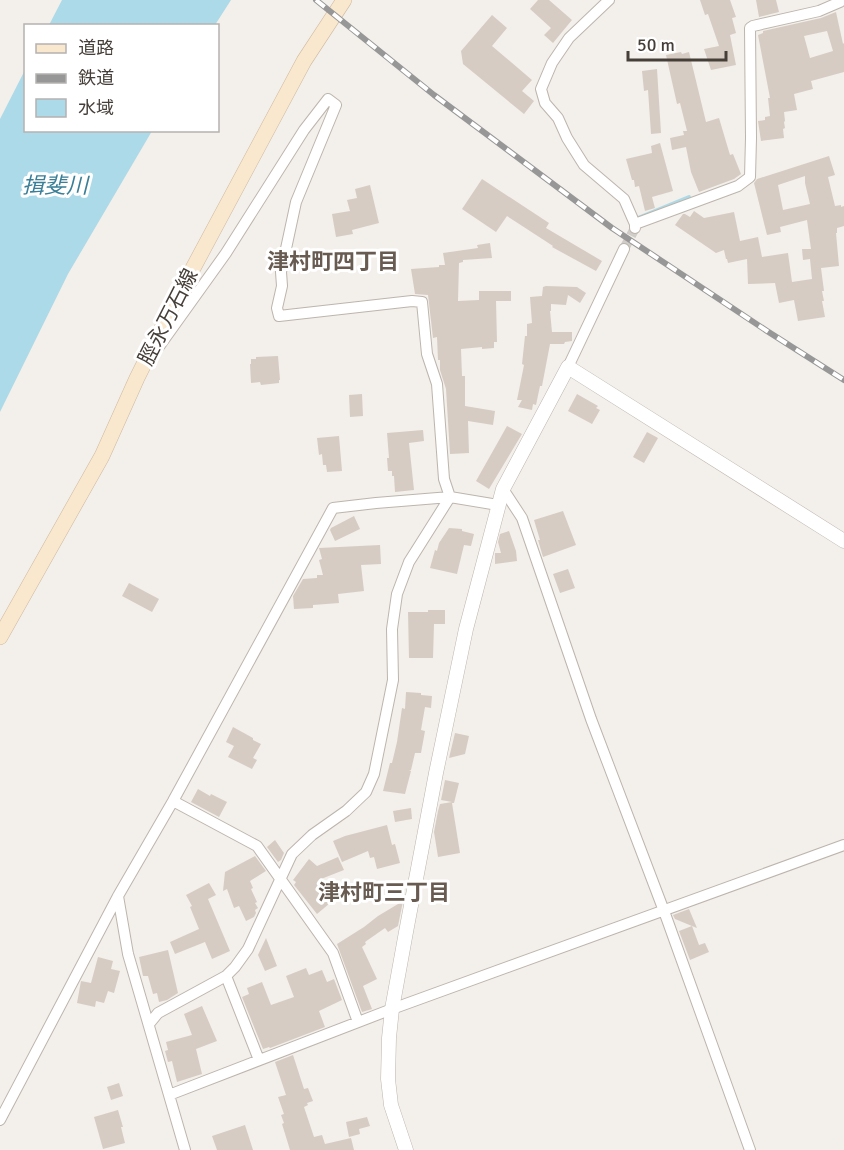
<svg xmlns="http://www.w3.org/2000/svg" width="844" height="1150" viewBox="0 0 844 1150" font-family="Signika,'Noto Sans JP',sans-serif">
<rect width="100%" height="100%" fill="#f3efea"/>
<!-- water -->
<path fill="#addae8" d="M62,0H231L215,25H49Z
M25,70L26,130L152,131L68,274L0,412V119Z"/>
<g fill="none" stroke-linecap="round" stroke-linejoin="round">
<!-- stream -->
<path stroke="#addae8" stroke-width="4" d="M638,218L689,197"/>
</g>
<!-- building -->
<path fill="#d6ccc3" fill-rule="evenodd" d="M538,0H549L572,20L553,43L544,35L551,28L530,9Z
M700,0H730L736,17L732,18L736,33L730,35L736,65L711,70L704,49L719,46L708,14L705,15Z
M756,0H776L779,12L759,17Z
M836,12L843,44L844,43V72L811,81L813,89L794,94L797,110L784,112L785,121L784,122L785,128L783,129L784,138L761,141L758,121L765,120V117L770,116L768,98H770L758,35L763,33V31L821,18ZM827,31L833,51L810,58L804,36Z
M492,15L507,28L492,46L532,80L522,91L534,101L524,114L463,64L461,51Z
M681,52L682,54L689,52L706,122L719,118L730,155L733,154L741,174L734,179L699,192L691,172L686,147L672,150L670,138L684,135L683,131H687L680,103L677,104L666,55Z
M657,69L661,133L651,134L648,90L644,91L642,71Z
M660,143L673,191L652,197L655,208L645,211L639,186L635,187L634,180H632L626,159L652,153L651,146Z
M829,156L835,175L828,177L835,206L841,205V207L844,206V226L837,228V233H836L839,266L821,268L824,291H822L824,301H822L825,317L798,321L794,300L779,303L775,283L748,284L747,259L728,263L727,259H726L724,250L716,253L675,225L683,214H685L690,217L694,211L704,218L734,212L740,241L758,237L762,257L788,253L792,282L812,279L810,259L803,260L802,249H811L807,220L780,227L781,232L767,235L754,183L757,179ZM805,176V183L810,204L783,210L778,185Z
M482,179L549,223L546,228L602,261L596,271L552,247L553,246L507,216L496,232L462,209Z
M370,185L379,223L352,230L353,234L336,237L332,214L350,211L347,200L357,198L355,189Z
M490,243L492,258L463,260V262L459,263L458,301L479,300V291H511V301H496L497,342H494V348L482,349V347L461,349L462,376H465V406L495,411L493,425L468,421L469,453L450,454L446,389L440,370V360H438L437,337L433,338L428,295L415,294L411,269L439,267V265H445L443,253L478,248L477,245Z
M546,286L577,287L586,293L580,303L568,295L566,305L551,304V311H550L552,332H572V341L565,342L564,344H550L542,386H540L536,405L533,404L532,410L518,407L522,400H517L524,365L522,364L525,336H527V324L532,323L530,297L542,296L543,287Z
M278,356L280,380H279V383L261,385L260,382L251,383L250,364H251V359H256V357Z
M362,394L363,416L350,417L349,395Z
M577,394L598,406L596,408L600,410L592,424L568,411Z
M507,426L522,434L489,489L476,481Z
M423,430L424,441L409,443L414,490L395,492L394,476H392V471H388L387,458H389L387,433Z
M647,432L658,438L644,463L633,457Z
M339,436L342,471L327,472L326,465H323L322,454L319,455L317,438Z
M563,511L576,545L543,557L538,540H540L534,520Z
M354,516L360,529L335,541L330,530L331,528Z
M449,528L462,529V531L474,534L471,546L464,545L457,574L430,568L435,550L437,551L439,543Z
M509,531L516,551L517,561L495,564V553H501L498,542L500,534Z
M380,545L381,564L361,565L364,591L338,594L339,603L313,605V608L294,609L293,596L303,579L317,578V575H323L319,560L322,559L319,548Z
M568,569L575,588L560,593L553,574Z
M129,583L159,599L152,612L122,596Z
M428,610H445V624H434L433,658H409L408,612H428Z
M406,692L421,693V695L432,696L431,708L425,707L421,730L425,731L421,753H415L411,770L409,771H411L405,794L383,791L390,763H392L397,742L402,708L405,709Z
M233,727L253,738V740L261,744L253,758L257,760L252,769L228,757L234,746L226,742Z
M455,733L469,736L465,754L449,758Z
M445,780L459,783L454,803H452L460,853L438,857L434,832L438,811L440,804L452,802L441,800Z
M198,789L210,796L211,794L227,802L219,817L191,802Z
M411,808L412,819L395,822L393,811Z
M387,825L392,845L395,844L400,863L377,869L374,857L370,858L368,851L342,862L333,841L345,836Z
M275,840L284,853L281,860L278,862L267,847Z
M255,856L266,871L250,881L253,888L251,889L257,902L255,903L258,908L255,910L256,913L254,917L246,921L239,906L234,908L227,889L223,891L225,872Z
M338,857L344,870L321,879L336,898L317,914L294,885L296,882L293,880L309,859L317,866Z
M209,883L216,895L208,899L230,951L212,959L205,942L175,954L170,942L199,929L190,907L192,906L186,895Z
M403,901L398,926L388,932L385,928L365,942L366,944L362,947L377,979L363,986L372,1009L362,1012L337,944L364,927L378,916Z
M689,909L697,928L692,926L699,945L705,943L709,952L690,960L679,931L692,926L675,919L673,915Z
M266,938L277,966L265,971L258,955Z
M168,950L178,993L167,1000L159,1002L157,993L153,994L148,976H143L139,957Z
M98,957L113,961L111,969L120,971L114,993L108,991L104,1003L96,1001L95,1007L77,1003L81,981L91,983Z
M306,968L309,975L322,970L327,982L334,979L342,1000L319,1011L325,1027L270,1048L269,1047L263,1049L242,997L249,994L247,988L262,982L271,1005L294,997L286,976Z
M202,1006L217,1041L196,1049L202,1074L177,1082L172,1061L168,1062L165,1051L168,1050L166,1042L192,1035L184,1014Z
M293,1055L304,1089L308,1088L313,1101L307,1103L308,1105L304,1107L314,1137L322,1135L325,1144L351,1138L354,1150H290L282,1124L284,1123L281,1115L284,1114L278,1097L286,1095L275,1062Z
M119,1083L123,1096L111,1100L107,1087Z
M118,1110L123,1127H121L125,1143L103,1149L94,1117Z
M367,1117L370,1126L359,1129L360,1134L349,1137L346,1122Z
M245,1125L253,1150H217L212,1136Z"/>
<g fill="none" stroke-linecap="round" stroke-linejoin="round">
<!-- minor-tunnel -->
<path stroke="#d0ccc7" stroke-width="10" stroke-dasharray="10 5" stroke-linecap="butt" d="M624,249L635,228"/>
<!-- minor casing -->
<g stroke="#bdb5ad" stroke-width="12">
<path id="minor" d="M609,0L569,38L552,63L541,89L545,103L558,118L567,138L584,165L624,199L635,224
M635,228V224L738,186L750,177L751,138L750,28L753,26L819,11L840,2
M568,367L624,249
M503,489L522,518L591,719L664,911L750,1150
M173,801L257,846L333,953L358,1022
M118,896L128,954L185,1150
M226,976L259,1060
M149,1024L158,1013L226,976L235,967L248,949L292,854L312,835L346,811L366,792L374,774L393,680L392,629L397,594L409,562L450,497L444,479L437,384L427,354L422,302L412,301L279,316L277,308L282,286L281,272L296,202L336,105L328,99L304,130L226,253L158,348
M169,1095L392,1009L844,845
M0,1120L118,896L173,801L333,508L376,503L450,497L498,505"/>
</g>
<!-- tertiary casing -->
<g stroke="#bdb5ad" stroke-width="15">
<path id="tertiary" d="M406,1150L391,1105L388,1079L389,1038L392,1009L406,932L436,773L466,629L503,489L568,367L844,541"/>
</g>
<!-- secondary casing -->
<g stroke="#cdb99e" stroke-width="16">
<path id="secondary" d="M0,637L102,456L137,378L176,300L304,61L344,0"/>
</g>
<!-- minor -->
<use href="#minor" stroke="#fff" stroke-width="10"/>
<!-- tertiary -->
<use href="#tertiary" stroke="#fff" stroke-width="14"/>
<!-- secondary -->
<use href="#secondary" stroke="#f9e7ce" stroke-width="15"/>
<!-- rail casing -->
<g stroke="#979797" stroke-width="6">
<path id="rail" d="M316,0L434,95L612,228L767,331L844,380"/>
</g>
<!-- rail -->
<use href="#rail" stroke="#fff" stroke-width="4" stroke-dasharray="11" stroke-linecap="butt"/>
</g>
<g text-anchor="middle" stroke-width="6" stroke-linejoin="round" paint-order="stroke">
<!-- street labels -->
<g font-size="21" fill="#463f39" stroke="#fff">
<text transform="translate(168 317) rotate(-63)" y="7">脛永万石線</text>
</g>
<!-- water labels -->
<g font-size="22" font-style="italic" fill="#3a7f97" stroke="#fff">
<text x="55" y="193">揖斐川</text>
</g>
<!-- neighbourhood labels -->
<g font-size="22" font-weight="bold" fill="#685b51" stroke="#fff">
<text x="333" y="269">津村町四丁目</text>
<text x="384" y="900">津村町三丁目</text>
</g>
</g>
<!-- legend -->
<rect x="24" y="24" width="195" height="108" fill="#ffffff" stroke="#b5b2b0" stroke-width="1.5"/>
<rect x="36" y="44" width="30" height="9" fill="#f9e7ce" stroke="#b5b2b0" stroke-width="1.5"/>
<text x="78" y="54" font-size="18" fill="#463f39">道路</text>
<rect x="36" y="74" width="30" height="9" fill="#979797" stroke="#b5b2b0" stroke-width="1.5"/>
<text x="78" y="84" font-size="18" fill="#463f39">鉄道</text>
<rect x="36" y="99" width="30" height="18" fill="#addae8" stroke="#b5b2b0" stroke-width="1.5"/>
<text x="78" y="114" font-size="18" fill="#463f39">水域</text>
<!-- scale -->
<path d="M628 51v9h98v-9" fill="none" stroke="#463f39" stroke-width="3"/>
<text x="637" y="51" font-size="18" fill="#463f39" stroke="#ffffff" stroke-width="4.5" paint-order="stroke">50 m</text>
</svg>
